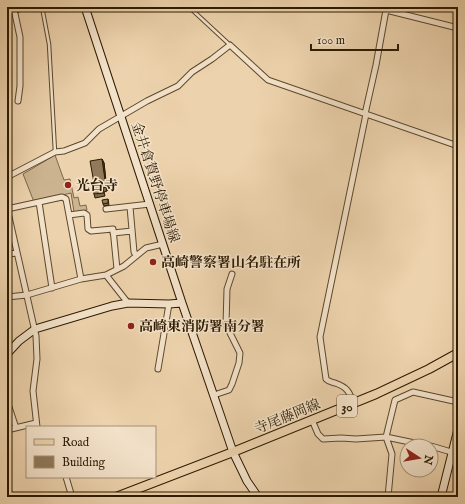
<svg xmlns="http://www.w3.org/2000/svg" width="465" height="504" viewBox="0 0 465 504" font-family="'IM FELL English','Noto Serif JP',serif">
<rect width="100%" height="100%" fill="#edd3ad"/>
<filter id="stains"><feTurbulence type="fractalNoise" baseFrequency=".005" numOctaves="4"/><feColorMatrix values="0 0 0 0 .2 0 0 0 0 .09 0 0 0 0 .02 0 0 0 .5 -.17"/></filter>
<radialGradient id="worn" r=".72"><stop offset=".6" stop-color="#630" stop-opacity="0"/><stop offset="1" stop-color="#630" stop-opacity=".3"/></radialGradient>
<!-- green -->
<path fill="#ccb490" stroke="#7c6748" d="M55,155L64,180L70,179L74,198L78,197L80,206L86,205L87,210L74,212L71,193L34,202L23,174Z"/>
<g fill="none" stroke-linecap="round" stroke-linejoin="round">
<!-- lane casing -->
<g stroke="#5c482c" stroke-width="4.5">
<path id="lane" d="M42,7L49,44L55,152
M189,7L230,45"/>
</g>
<!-- street casing -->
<g stroke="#5c482c" stroke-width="7">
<path id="street" d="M378,7L386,10L458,28
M14,9L20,37V86L18,101
M365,114L376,65L386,10
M7,177L55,152L64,151L85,143L99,129L147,101L178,86L192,72L212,59L230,45L268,80L458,146
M39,202L52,288
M130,207L134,252L136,255
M7,208L36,336L37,359L33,391L37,427
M7,209L62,197L66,199L81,279
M106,209L150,204
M69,215L84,213L87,215L88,229L91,231L113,229L117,269
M113,233L132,231
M7,254L17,253
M106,275L128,303
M7,297L27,295L81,279L106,275L124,266L146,248L163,244
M158,369L169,304
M214,395L229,390L232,384L239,363L240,353L226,325L227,289L232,274
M7,401L16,428
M353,404C350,392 347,387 335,383C331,382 329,382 326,379L320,337L366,114
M312,420L318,434L323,439L341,438L356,439L386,437L429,446
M7,430L36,423
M431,446L458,454
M66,477L72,497
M388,497L392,454L386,437L395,400L413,392L458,402"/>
</g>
<!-- secondary casing -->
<g stroke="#2c1a01" stroke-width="9">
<path id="secondary" d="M85,7L182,303L233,452L247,481L258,497
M7,354L19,341L35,329L112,306L128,303L169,304L182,303
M441,497L458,429"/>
</g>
<!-- primary casing -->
<g stroke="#2c1a01" stroke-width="10">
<path id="primary" d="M7,11L20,7
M116,497L233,452L376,394L429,369L458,353"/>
</g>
<!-- lane -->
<use href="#lane" stroke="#f3e2ca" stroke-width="2.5"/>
<!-- street -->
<use href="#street" stroke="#f3e2ca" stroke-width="5"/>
<!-- secondary -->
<use href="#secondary" stroke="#f3e2ca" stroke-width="7"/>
<!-- primary -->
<use href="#primary" stroke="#edd3ad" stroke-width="8"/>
</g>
<!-- wall -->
<path fill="#7c694d" stroke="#2c1a01" d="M102,159L104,163L107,191L104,192L105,196L95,198L94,194Z
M108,199L109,205L104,206L103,204Z"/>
<!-- shaded-wall -->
<path fill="#65553f" stroke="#2c1a01" d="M102,159L104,163L107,191L106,187Z"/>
<!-- building -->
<path fill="#907a5a" stroke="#2c1a01" d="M102,159L106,187L103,188L104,193L94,194L92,183H94L90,161Z
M108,199V203L103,204L102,200Z"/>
<!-- markers -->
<g fill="#8f2418" stroke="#f3e2ca" stroke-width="1.5">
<circle cx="68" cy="185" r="4"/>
<circle cx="153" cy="262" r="4"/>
<circle cx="131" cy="326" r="4"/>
</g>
<g text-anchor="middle" stroke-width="3" stroke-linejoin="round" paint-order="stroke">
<!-- shield labels -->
<rect fill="#f3e2ca" stroke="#68563d" stroke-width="1" x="337" y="395" width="20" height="22" rx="3"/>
<g font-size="13" font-weight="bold" fill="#2c1a01">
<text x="347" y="411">30</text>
</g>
<!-- street labels -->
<g font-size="14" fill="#2c1a01" stroke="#f3e2ca">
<text transform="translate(156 182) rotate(72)" y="5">金井倉賀野停車場線</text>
<text transform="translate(287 416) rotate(-22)" y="5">寺尾藤岡線</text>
</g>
<!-- poi labels -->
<g font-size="14" font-weight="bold" fill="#2c1a01" stroke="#f3e2ca" text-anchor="start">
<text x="76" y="190">光台寺</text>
<text x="161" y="267">高崎警察署山名駐在所</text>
<text x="139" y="331">高崎東消防署南分署</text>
</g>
</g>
<!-- margin -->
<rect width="465" height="504" fill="none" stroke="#edd3ad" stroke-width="24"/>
<rect x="8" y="8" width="449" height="488" fill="none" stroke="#2c1a01" stroke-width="2"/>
<rect x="12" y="12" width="441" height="480" fill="none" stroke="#2c1a01"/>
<!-- legend -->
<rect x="26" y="426" width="130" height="52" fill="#f3e2ca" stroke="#a3927a"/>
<rect x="34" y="439" width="20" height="6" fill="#edd3ad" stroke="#a3927a"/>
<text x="62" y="446" font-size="12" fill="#2c1a01">Road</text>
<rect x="34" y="456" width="20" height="12" fill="#907a5a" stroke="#a3927a"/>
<text x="62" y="466" font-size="12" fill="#2c1a01">Building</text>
<!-- north arrow -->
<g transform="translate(419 458) rotate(102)"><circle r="19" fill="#f3e2ca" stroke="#a3927a"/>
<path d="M0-3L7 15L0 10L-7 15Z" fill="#8f2418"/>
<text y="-6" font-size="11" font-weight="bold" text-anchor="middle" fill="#2c1a01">N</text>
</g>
<!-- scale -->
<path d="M311 44v6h87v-6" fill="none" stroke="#2c1a01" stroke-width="2"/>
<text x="317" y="44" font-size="12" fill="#2c1a01" stroke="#f3e2ca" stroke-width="3" paint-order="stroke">100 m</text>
<rect width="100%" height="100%" filter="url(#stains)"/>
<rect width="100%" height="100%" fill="url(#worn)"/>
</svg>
